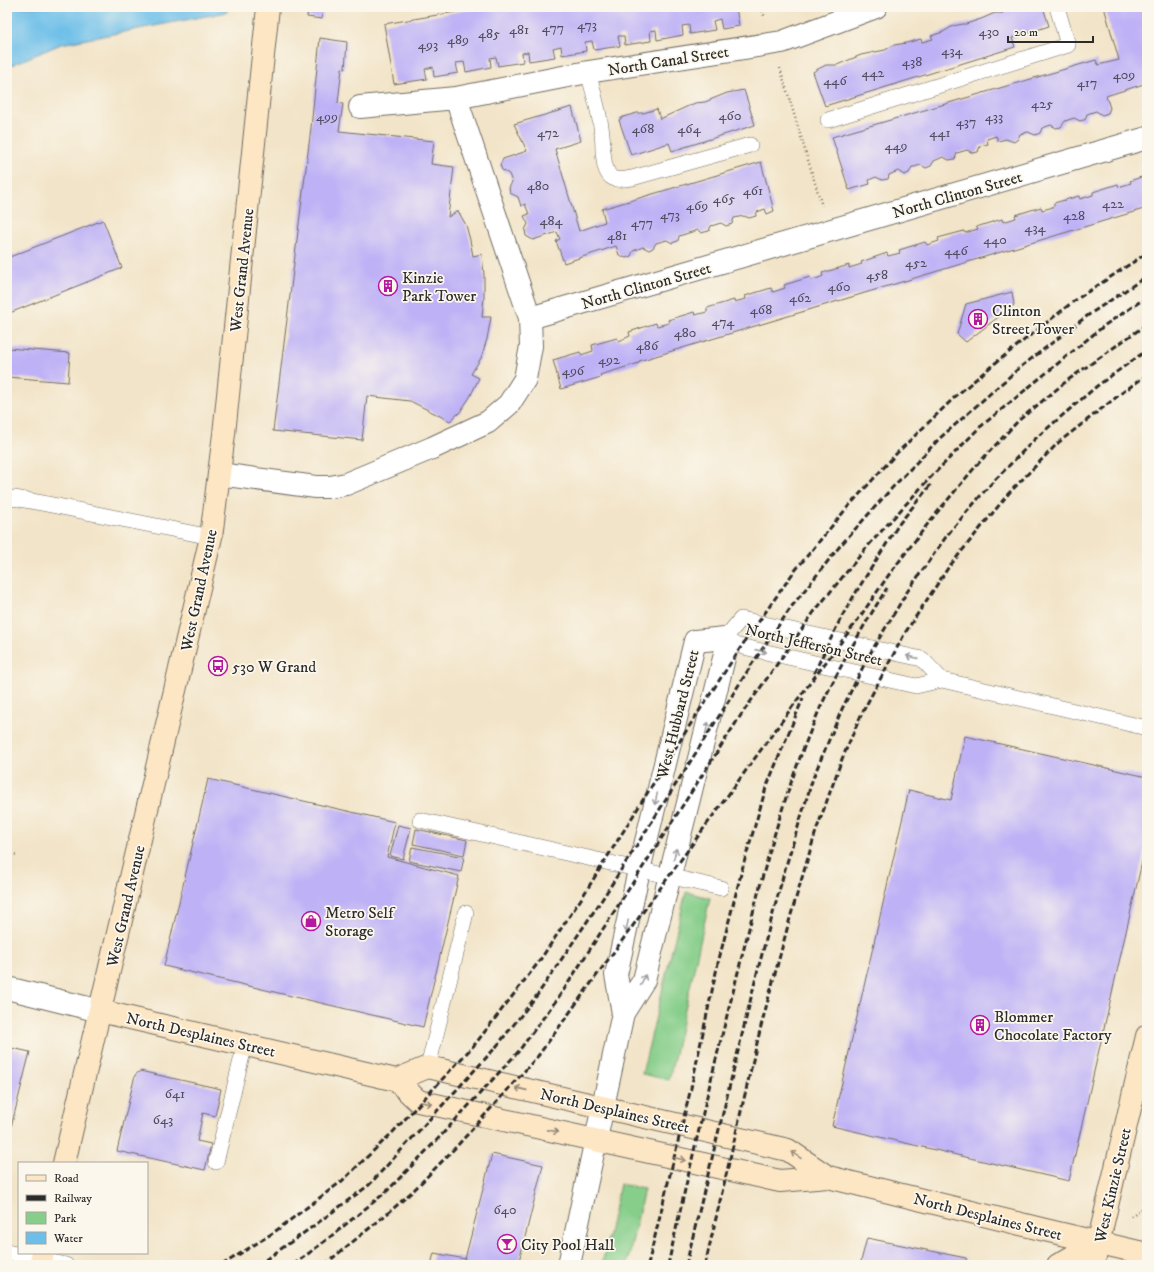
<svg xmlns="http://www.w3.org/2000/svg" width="1154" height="1272" viewBox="0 0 1154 1272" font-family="'IM FELL DW Pica',serif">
<rect width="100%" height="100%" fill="#fbf7ec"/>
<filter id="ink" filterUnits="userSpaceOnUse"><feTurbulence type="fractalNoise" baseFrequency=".025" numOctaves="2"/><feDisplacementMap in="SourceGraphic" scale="8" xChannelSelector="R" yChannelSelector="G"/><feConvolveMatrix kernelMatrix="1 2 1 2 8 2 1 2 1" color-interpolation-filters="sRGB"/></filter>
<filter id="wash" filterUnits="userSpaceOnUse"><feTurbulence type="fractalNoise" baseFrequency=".012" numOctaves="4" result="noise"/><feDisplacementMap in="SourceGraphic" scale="16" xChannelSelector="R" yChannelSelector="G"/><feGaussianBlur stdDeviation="0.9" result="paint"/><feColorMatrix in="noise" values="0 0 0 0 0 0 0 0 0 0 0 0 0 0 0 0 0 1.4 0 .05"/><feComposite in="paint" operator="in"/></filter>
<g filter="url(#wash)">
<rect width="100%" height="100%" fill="#f2e4c8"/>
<!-- green -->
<path fill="#86ce8a" stroke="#587c5a" d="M686,892L710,898L669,1080L642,1074Z
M620,1184L644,1189L627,1265H602Z"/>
<!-- water -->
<path fill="#6dbfe9" stroke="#4c758a" d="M7,7H227V12L61,44L7,67Z"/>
<g id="blocks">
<!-- building -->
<path fill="#beb1f6" d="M308,7H323L322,19L307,17Z
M485,7H736L739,26L722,29L720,19L713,21L715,30L690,34L689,25L682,26L683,35L657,40L656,30L650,31L651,41L625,45L624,36H618L620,46L594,50L592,41L585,42L586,51L562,55L561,46L553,48L555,57L529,61L528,52L522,53L523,62L498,66L496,57L490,58L491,67L466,72L464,62L456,63L458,73L434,77L433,67L425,69L427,79L394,84L384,24Z
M1002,7H1043L1049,26L1012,38L1015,47L825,106L813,72L816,70L826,65H837L861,55L885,50L894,45L906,43L921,39L922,42L933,39L931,36L943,32L953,26L963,24H966L981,19L995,13H1003Z
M1104,7H1147V54L1145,55L1147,59V83L1106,96L1110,108L1108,113L1102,115L1096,111L1087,114L1085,120H1083L1080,121L1074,118L1065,121L1061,127L1056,128L1051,125L1042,128L1040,133L1035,135L1028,132L1020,134L1018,139L1014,142L1006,139L998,141L996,136L987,139L988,144L980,146L978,152L973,153L967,150L957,153L955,159L949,160L943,157L934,161L931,166L926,168L921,165L914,167H912L909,173L904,175L898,171L889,175L888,179L882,180L876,177L869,180L870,184L849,190L832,137L1096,60L1098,65L1119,60Z
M320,38L347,42L345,69L342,68L338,103L343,104L339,131L434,141L431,164L454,167L448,217L458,211L466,225L470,240L473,256L482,254L484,275V297L482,317H491L487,339L481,358L471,374L479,378L470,397L460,412L450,421L410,401L367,396L362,440L273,431L311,128Z
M744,90L755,125L672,151L669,143L631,155L619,120L623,117L637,113H643L657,109L660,119L695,103L705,102L727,93Z
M572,107L581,141L555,149L579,231L605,222L602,209L761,162L774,211L767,214L765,209L757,212L756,216L749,218L744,216L734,218L732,224L726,226L721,223L711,226L709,231L701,233L698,230L679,236L678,241L672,243L667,240L656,243L653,248L649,250L643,247L633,251L631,256L626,258L619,255L616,246L564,263L556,241L560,239L557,232L533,240L526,236L525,230L528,224L524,216L529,214L525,204L521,206L518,197L510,193L509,188L512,182L509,174L502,170L500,165L503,159L527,151L514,124Z
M1147,175V208L639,361V363L600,375L601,377L561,389L553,360L580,352L581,355L593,351L592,345L617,338L619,341L630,336L629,332L656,323L657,326L669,323L668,320L694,312L695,315L707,312V308L734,300V302L746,299L745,296L771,288L773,292L785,288L784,285L810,277L811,280L816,279L823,276L822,273L849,265V268L862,264L861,262L887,253L888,256L900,253L899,250L925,242L927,245L939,241L938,238L964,231L965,233L978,229L976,227L1002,219L1003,222L1016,218L1015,215L1041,207L1042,210L1050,208L1054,206V203L1079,196L1080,199L1093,195V192L1118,184L1119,187L1131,183L1130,181Z
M103,220L122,268L7,314V258Z
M1012,292L1014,305L966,342L957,334L966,304Z
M7,348L70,353L68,382L7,377Z
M965,736L1147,777V840L1069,1181L832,1126L909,790L951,800Z
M208,779L395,822L387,857L459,876L423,1027L164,966Z
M398,825L411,828L403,859L390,856Z
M416,829L467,840L464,855L413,844Z
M412,847L464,857L461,872L409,861Z
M7,1047L30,1052L11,1127L7,1126Z
M140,1071L221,1089L215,1116L203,1113L197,1141L211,1144L205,1170L117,1151L135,1075Z
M492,1154L543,1165L518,1265H431L434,1253L465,1259Z
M867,1238L966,1258L967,1265H860Z"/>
</g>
</g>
<g filter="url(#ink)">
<use href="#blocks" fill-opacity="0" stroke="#716c62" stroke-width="1"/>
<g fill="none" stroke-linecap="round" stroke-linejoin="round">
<!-- lane casing -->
<g stroke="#716c62" stroke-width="16">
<path id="lane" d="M588,72C595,98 603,124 603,151C604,159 604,171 611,177C616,181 625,179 632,178L750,145
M828,120L1068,45L1057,7
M7,500L14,498L42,503L211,537
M942,680L922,659L741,619L725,638L735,645L916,686L942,680L1147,728
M420,820L721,888
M428,1067L466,913
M216,1162L245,1044
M7,1252L66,1265"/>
</g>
<!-- street casing -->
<g stroke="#716c62" stroke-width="24">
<path id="street" d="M456,98L530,318
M360,107L456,98L588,72L782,42L876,7
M219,474L316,487H330L346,484L432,448L488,422L509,404L525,379L531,346L530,318L1147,138
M7,988L100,1011
M569,1265L623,1013L644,980L726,650L725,638L695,641L639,870L616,975L623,1013"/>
</g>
<!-- secondary casing -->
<g stroke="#716c62" stroke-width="24">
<path id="secondary" d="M100,1011L396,1080L418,1101L780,1181L828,1177L1045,1230L1147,1254
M396,1080L428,1067L788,1150L828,1177
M64,1163L211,537L224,434L268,7
M40,1265L43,1253
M1058,1265L1098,1242
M1093,1265L1147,1036"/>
</g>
<!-- path -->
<path stroke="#716c62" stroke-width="2.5" stroke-dasharray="1 3" stroke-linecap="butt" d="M761,7L765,18
M780,68L822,206
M7,853L18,855
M1131,1216L1143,1208L1147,1200
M1020,1265L1032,1261"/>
<!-- lane -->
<use href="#lane" stroke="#fff" stroke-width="15"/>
<!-- street -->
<use href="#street" stroke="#fff" stroke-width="22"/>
<!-- secondary -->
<use href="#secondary" stroke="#fce6c4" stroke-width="22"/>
<!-- rail -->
<path stroke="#2b2b2b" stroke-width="3" stroke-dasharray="6 3" stroke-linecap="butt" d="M814,673L841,618L858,589L899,524L932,483
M222,1265L273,1233L342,1181L393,1132L476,1043L538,963L581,899L688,728L743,644L793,573L846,509L897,453L957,395L994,364L1074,301L1147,253
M258,1265L308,1230L369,1185L496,1047L538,994L601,901L685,770L752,664L792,606L840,546L892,488L939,439L1018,369L1087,316L1147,276
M293,1265L325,1241L386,1192L436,1141L518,1052L563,991L741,715L814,612L867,547L927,481L980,427L1105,325L1147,297
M324,1265L387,1214L414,1190L457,1146L538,1056L798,699L857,621L888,576L930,521L976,466L1018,421L1068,380L1147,324
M648,1265L691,1088L718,963L743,866L766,788L803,698
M668,1265C688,1175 709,1085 732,996C757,897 780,797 822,704C841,664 864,625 887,588
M686,1265L758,969L785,869L813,778L842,709L868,657L907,592L948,534L988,487L1036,438L1097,386L1147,350
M705,1265L761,1026L790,918L816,831L842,759L862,713L905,633L948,568L1009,493L1059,442L1123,392L1147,375"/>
</g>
<!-- one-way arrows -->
<defs><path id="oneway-shaft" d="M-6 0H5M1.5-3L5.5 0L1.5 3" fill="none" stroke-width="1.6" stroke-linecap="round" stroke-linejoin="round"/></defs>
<g stroke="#a0a0a0">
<use href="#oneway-shaft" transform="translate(761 651) rotate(13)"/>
<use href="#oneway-shaft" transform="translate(912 657) rotate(-167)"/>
<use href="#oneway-shaft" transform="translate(707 728) rotate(-76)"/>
<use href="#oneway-shaft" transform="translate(656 799) rotate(103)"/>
<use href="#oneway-shaft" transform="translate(675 854) rotate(-76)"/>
<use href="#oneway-shaft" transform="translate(627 926) rotate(102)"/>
<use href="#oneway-shaft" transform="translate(643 980) rotate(-66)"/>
</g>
<g stroke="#948878">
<use href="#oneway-shaft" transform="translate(521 1089) rotate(-167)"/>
<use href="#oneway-shaft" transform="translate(426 1103) rotate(12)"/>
<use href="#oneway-shaft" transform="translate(553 1131) rotate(12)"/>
<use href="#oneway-shaft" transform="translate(796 1155) rotate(-146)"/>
<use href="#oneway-shaft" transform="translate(680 1159) rotate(12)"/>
</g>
</g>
<!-- icons -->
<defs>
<g id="building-ring" transform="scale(1)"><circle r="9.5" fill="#fbf7ec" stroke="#b5179e" stroke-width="1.5"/><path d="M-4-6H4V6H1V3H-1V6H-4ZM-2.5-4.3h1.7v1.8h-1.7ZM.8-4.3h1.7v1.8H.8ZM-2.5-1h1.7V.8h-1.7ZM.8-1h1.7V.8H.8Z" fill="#b5179e"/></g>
<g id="bus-ring" transform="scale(1)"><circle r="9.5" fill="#fbf7ec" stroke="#b5179e" stroke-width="1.5"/><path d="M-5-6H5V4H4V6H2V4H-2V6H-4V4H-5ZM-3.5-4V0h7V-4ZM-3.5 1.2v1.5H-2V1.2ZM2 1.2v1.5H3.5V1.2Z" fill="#b5179e"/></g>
<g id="shop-ring" transform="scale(1)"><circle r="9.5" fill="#fbf7ec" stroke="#b5179e" stroke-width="1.5"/><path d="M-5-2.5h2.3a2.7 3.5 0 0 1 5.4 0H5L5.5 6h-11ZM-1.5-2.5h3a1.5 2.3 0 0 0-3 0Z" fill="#b5179e"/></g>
<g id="bar-ring" transform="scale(1)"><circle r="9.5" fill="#fbf7ec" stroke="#b5179e" stroke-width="1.5"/><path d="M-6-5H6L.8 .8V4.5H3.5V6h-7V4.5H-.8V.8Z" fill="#b5179e"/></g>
</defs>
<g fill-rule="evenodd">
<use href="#building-ring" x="388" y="286"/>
<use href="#building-ring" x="978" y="319"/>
<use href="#bus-ring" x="218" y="666"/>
<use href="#shop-ring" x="311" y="921"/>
<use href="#building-ring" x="980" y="1025"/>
<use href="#bar-ring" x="507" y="1244"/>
</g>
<g text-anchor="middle" stroke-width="3.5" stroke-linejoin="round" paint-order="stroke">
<!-- number labels -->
<g font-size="14" fill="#504c5e">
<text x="587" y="29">473</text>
<text x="553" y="32">477</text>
<text x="519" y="34">481</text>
<text x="989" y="36">430</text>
<text x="489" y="38">485</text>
<text x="458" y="44">489</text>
<text x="428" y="49">493</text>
<text x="952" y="55">434</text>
<text x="912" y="66">438</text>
<text x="873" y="77">442</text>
<text x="1124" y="79">409</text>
<text x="835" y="85">446</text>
<text x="1087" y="87">417</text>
<text x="1042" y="108">425</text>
<text x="730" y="120">460</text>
<text x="327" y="121">499</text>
<text x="994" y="121">433</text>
<text x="966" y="126">437</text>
<text x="643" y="133">468</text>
<text x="689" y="133">464</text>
<text x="548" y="137">472</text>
<text x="940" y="137">441</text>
<text x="896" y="150">449</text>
<text x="538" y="190">480</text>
<text x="753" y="195">461</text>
<text x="724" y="203">465</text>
<text x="1113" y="208">422</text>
<text x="697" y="210">469</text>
<text x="670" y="219">473</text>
<text x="1074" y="220">428</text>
<text x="551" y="225">484</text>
<text x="642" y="227">477</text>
<text x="1035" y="232">434</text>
<text x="617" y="240">481</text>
<text x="995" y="244">440</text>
<text x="956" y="255">446</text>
<text x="916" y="267">452</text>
<text x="877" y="279">458</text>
<text x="839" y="291">460</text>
<text x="800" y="302">462</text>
<text x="761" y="314">468</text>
<text x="723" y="326">474</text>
<text x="685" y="337">480</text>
<text x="647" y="350">486</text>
<text x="609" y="364">492</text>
<text x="573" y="375">496</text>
<text x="175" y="1098">641</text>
<text x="163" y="1124">643</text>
<text x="505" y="1214">640</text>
</g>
<!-- street labels -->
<g font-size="16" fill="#2b2b2b" stroke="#fbf7ec">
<text transform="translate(668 60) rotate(-9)" y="6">North Canal Street</text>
<text transform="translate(957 194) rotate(-16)" y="6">North Clinton Street</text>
<text transform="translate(241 270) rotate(-84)" y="6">West Grand Avenue</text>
<text transform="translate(646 285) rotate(-16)" y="6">North Clinton Street</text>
<text transform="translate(198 590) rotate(-78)" y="6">West Grand Avenue</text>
<text transform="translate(814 644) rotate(13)" y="6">North Jefferson Street</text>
<text transform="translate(677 714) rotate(-76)" y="6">West Hubbard Street</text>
<text transform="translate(125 906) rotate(-77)" y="6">West Grand Avenue</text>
<text transform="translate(201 1034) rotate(13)" y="6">North Desplaines Street</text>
<text transform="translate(615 1110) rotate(13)" y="6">North Desplaines Street</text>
<text transform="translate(1112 1185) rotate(-77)" y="6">West Kinzie Street</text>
<text transform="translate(988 1216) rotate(14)" y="6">North Desplaines Street</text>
</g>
<!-- poi labels -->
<g font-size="16" fill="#2b2b2b" stroke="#fbf7ec" text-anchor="start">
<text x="402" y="283">Kinzie<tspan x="402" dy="18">Park Tower</tspan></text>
<text x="992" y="316">Clinton<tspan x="992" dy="18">Street Tower</tspan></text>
<text x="232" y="672">530 W Grand</text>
<text x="325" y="918">Metro Self<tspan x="325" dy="18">Storage</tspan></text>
<text x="994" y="1022">Blommer<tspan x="994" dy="18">Chocolate Factory</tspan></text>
<text x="521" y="1250">City Pool Hall</text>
</g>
</g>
<!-- margin -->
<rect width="1154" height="1272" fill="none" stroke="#fbf7ec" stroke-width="24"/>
<!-- legend -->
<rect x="18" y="1162" width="130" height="92" fill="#fbf7ec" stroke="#a8a59f"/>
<rect x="26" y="1175" width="20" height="6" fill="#fce6c4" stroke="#a8a59f"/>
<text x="54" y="1182" font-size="12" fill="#2b2b2b">Road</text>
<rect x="26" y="1195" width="20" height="6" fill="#2b2b2b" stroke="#a8a59f"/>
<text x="54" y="1202" font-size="12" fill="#2b2b2b">Railway</text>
<rect x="26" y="1212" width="20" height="12" fill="#86ce8a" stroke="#a8a59f"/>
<text x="54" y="1222" font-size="12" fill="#2b2b2b">Park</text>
<rect x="26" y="1232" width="20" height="12" fill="#6dbfe9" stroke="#a8a59f"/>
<text x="54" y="1242" font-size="12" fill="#2b2b2b">Water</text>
<!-- scale -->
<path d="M1008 36v6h85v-6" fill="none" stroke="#2b2b2b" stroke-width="2"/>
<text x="1014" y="36" font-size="12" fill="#2b2b2b" stroke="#fbf7ec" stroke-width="3" paint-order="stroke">20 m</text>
</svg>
